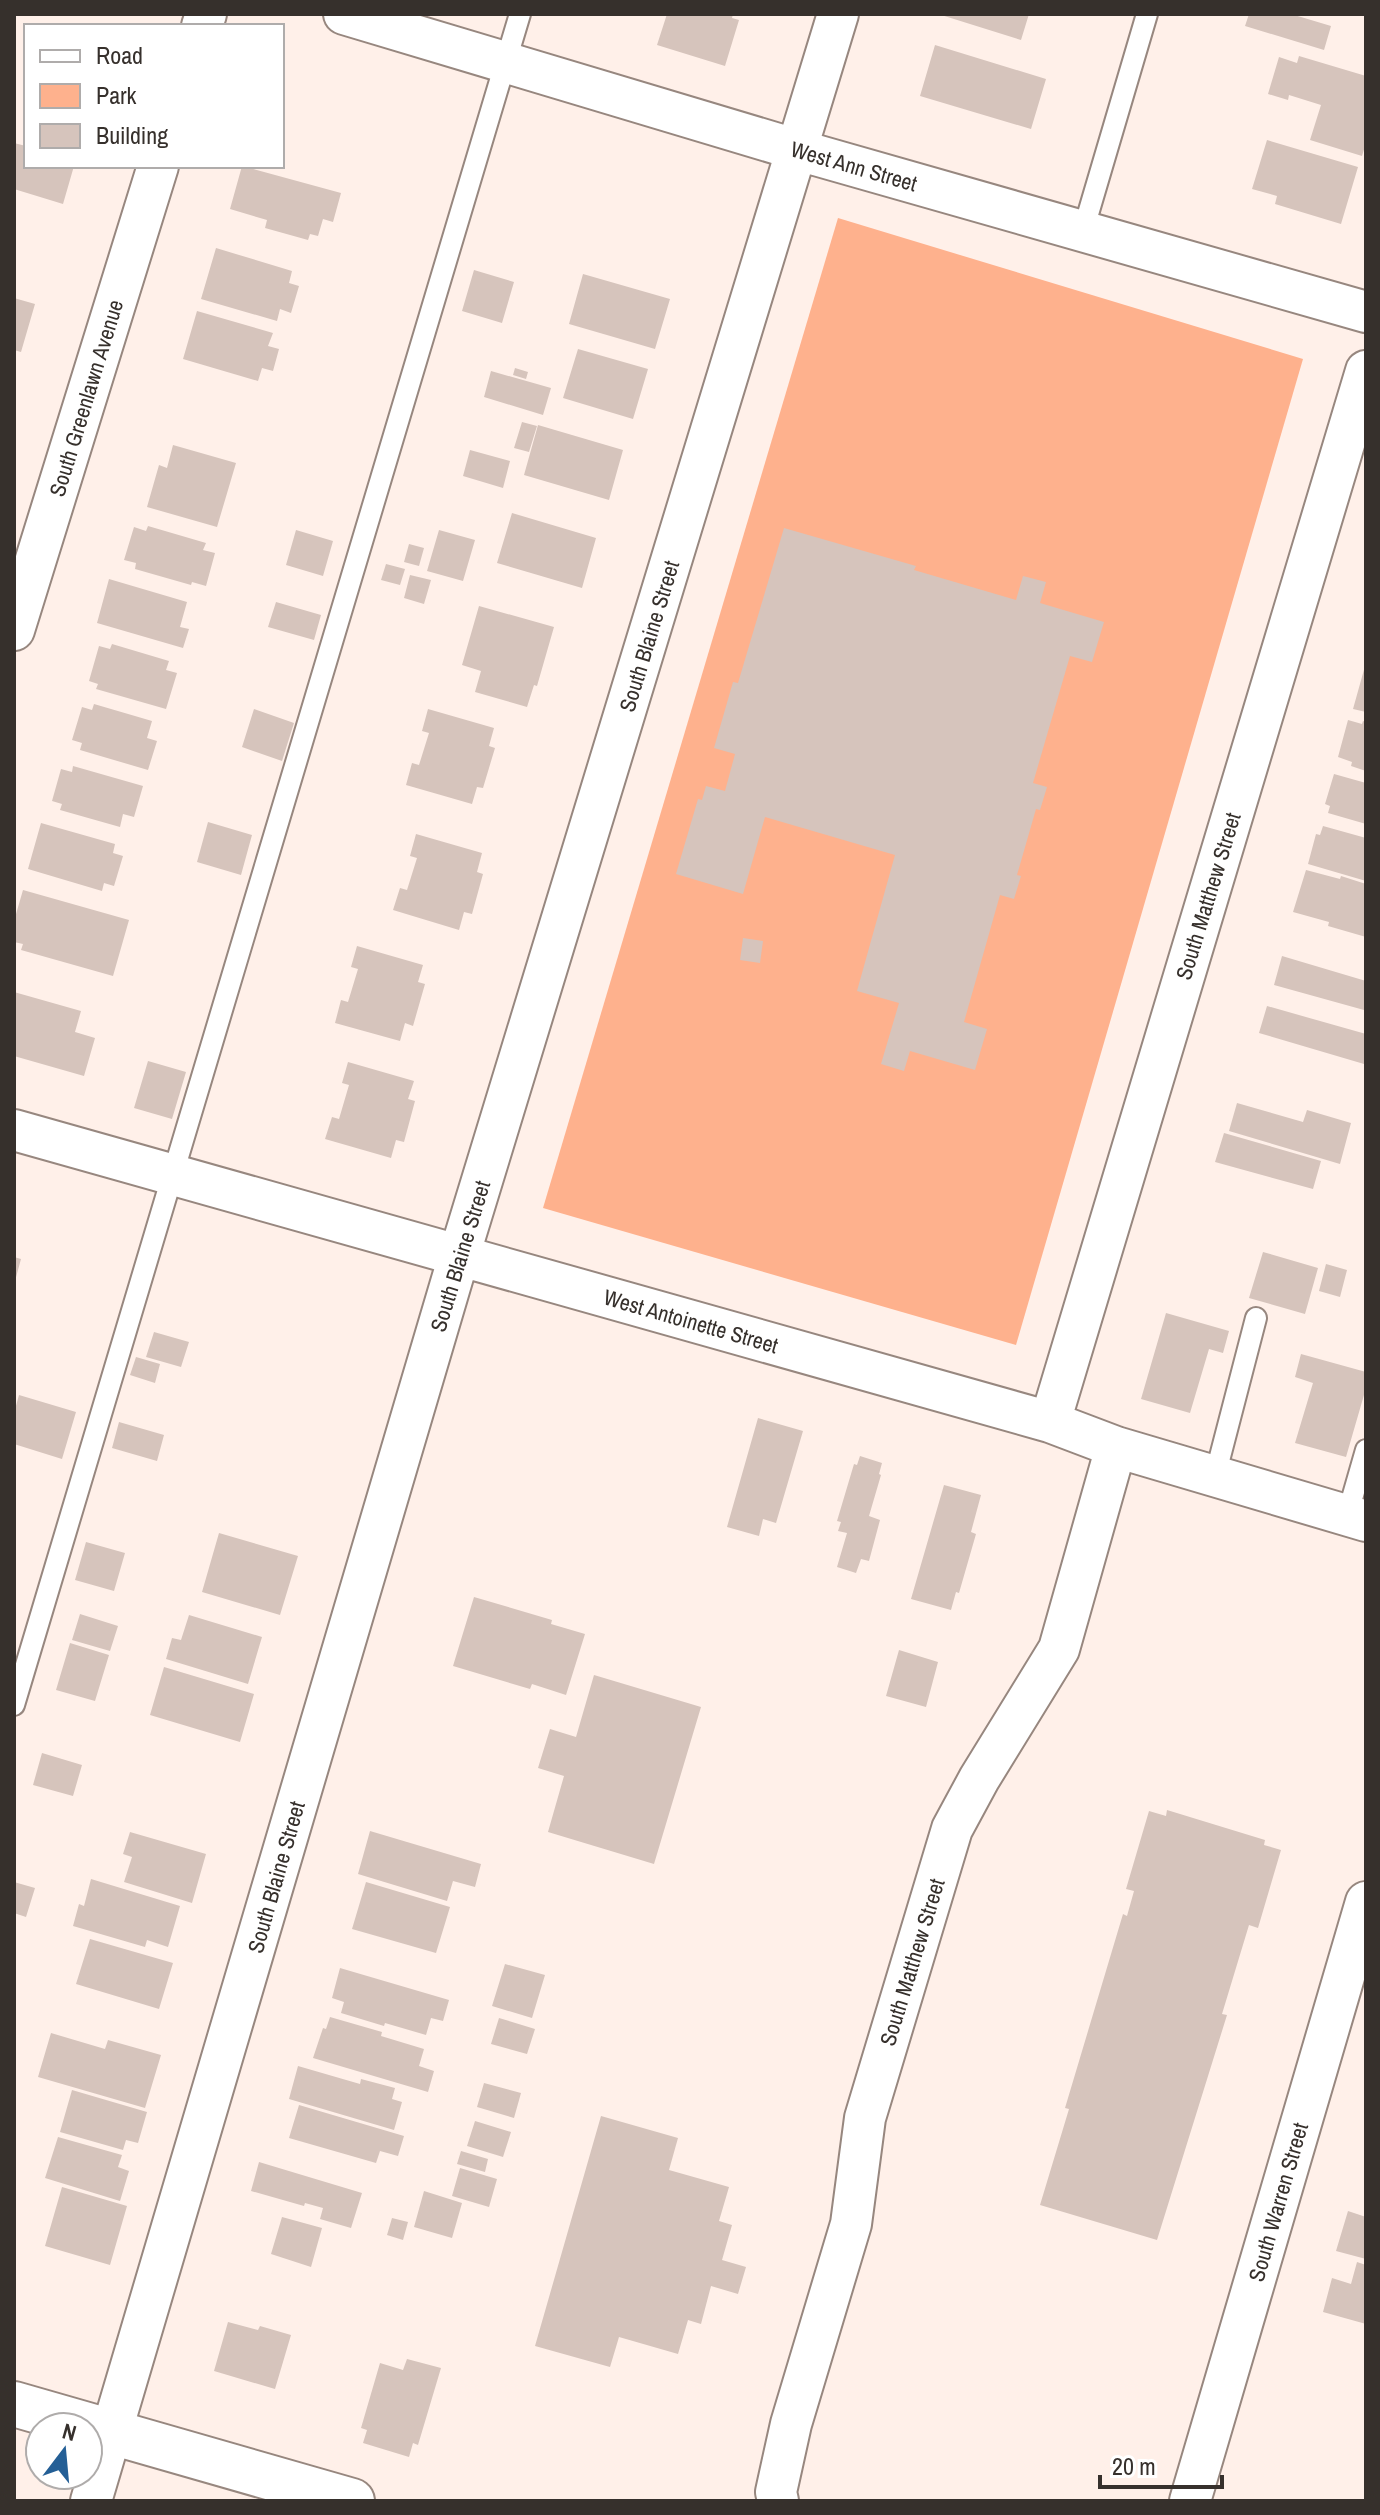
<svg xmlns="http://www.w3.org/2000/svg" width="1380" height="2515" viewBox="0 0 1380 2515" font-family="'Archivo Narrow',sans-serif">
<rect width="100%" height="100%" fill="#fff0e9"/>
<!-- green -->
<path fill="#feb18d" d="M838,218L1303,359L1016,1345L543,1208Z"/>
<!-- building -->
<path fill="#d6c4bc" d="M667,14H733L732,18L739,20L725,66L657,45Z
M938,14H1029L1021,40Z
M1249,14H1291L1331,26L1324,50L1245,26Z
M935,45L1046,79L1031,129L920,96Z
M1299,56L1366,76V143L1362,156L1310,140L1321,105L1289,95L1288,100L1268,94L1279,57L1297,63Z
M1267,140L1358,167L1341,224L1275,204L1277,196L1252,189Z
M14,143L26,146V166H74L63,204L14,189Z
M242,166L341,193L333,222L323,219L318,236L310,234L308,240L265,228L267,220L230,209Z
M216,248L292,271L289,283L299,286L291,313L280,309L277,321L201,299Z
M474,270L514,282L502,323L462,311Z
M583,274L670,299L655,349L569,324Z
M14,298L35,304L21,352L14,350Z
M197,311L273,333L268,346L279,349L273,371L262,368L258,381L183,359Z
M578,349L648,369L633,419L563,398Z
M515,368L528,372L526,379L513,375Z
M491,371L551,388L543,415L484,397Z
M522,422L537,426L529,452L514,448Z
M538,425L623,450L609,500L524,475Z
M173,445L236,463L217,527L147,507L159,465L167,468Z
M470,450L510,461L503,488L463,476Z
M512,513L596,538L582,588L497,563Z
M148,526L206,543L203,550L215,553L206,586L192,582L191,585L135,569L136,563L124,560L134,527L146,531Z
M784,528L916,566L914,570L1016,600L1023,576L1046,582L1040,603L1104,622L1092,662L1070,656L1033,783L1047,787L1040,810L1036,809L1017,875L1021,876L1014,899L1000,895L964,1022L987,1029L975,1070L910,1051L904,1071L881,1064L899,1003L857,991L895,855L765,817L743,894L676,874L698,799L702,800L706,786L725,791L735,754L714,748L733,682L738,683Z
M296,530L333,541L323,576L286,565Z
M439,530L475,540L463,581L427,571Z
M409,544L424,548L419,566L404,562Z
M386,564L405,569L400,585L381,580Z
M410,575L431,580L424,604L404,598Z
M109,579L187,602L180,627L189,629L183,648L97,623Z
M276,602L321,615L314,640L268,627Z
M479,606L554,627L537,686L534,685L527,707L475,692L481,671L462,665Z
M112,644L169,661L166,670L177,673L166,709L96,689L98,684L89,681L99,646L110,649Z
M1365,666H1366V712L1353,709Z
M94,704L152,721L147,738L157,741L148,770L80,750L82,743L72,740L82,707L92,710Z
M254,709L294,723L282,761L242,747Z
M428,709L494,728L489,746L495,748L483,788L477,787L472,804L406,785L412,763L419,765L429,733L422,731Z
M1348,720L1362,724L1363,721L1366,722V771L1351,766L1352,762L1338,757Z
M73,766L143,786L134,817L123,814L120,827L60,810L62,804L52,801L61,769L72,772Z
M1334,774L1366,783V824L1328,813L1330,806L1325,804Z
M208,822L252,835L241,875L197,862Z
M41,823L115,844L113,853L123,856L114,886L104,883L102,891L28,869Z
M1323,826L1366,838V881L1308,864L1316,834L1320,835Z
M416,834L482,853L477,872L483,874L472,914L464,912L459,930L393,910L400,888L407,890L417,858L410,856Z
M1306,870L1340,879L1341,876L1366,884V937L1328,926L1329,922L1293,912Z
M23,890L129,920L113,976L21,950L23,944L14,942V921Z
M743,938L763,941L760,963L740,960Z
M357,946L423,965L418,982L425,984L413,1026L405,1023L400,1041L335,1023L341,1000L348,1002L358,969L351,967Z
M1282,956L1366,981L1364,1010L1274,985Z
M14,992L81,1011L75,1032L95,1038L84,1076L14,1056Z
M1267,1006L1366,1034L1364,1064L1259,1033Z
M148,1061L186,1072L172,1119L134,1108Z
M348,1062L414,1081L408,1099L415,1101L404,1142L396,1140L391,1158L325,1139L332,1117L339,1119L349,1085L342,1083Z
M1237,1103L1303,1122L1307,1110L1351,1123L1340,1164L1229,1131Z
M1224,1133L1321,1161L1313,1189L1215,1162Z
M1263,1252L1318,1268L1305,1314L1249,1298Z
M14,1257L21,1259L15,1281H14Z
M1326,1264L1347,1270L1340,1297L1319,1291Z
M1166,1313L1229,1331L1223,1353L1209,1349L1190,1413L1141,1399Z
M154,1332L189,1342L181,1367L146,1357Z
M1301,1354L1366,1372V1388L1346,1457L1295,1443L1313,1383L1295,1377Z
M136,1357L160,1364L155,1383L130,1375Z
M19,1395L76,1412L62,1459L14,1444V1413Z
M758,1418L803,1431L776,1523L763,1519L759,1536L727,1527Z
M119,1422L164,1435L157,1461L112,1448Z
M860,1456L882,1463L879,1474L881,1475L869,1516L880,1520L869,1561L861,1559L856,1573L837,1567L847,1533L838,1531L841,1522L837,1521L854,1464L857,1465Z
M944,1485L981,1495L971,1532L976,1534L959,1593L956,1592L951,1610L911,1599Z
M219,1533L298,1556L280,1615L202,1592Z
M86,1542L125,1553L114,1591L75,1580Z
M474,1597L552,1620L551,1624L585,1634L566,1695L532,1684L530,1689L453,1666Z
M80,1614L118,1626L110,1651L72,1640Z
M189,1615L262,1637L248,1684L166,1659L172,1638L181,1640Z
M70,1643L109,1655L95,1701L56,1690Z
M899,1650L938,1662L926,1707L886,1696Z
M164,1667L254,1694L240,1742L150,1715Z
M594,1675L701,1707L654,1864L548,1832L564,1776L538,1768L550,1729L576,1737Z
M42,1753L82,1765L73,1796L33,1785Z
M1167,1810L1265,1840L1264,1845L1281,1850L1258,1928L1249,1925L1222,2014L1227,2015L1157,2240L1040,2205L1069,2109L1065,2108L1123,1914L1127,1916L1134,1891L1126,1889L1149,1811L1166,1816Z
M370,1831L481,1864L475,1887L453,1881L447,1901L358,1874Z
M130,1832L206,1854L192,1903L124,1882L132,1857L123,1854Z
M91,1879L180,1906L168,1947L147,1940L145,1947L73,1926L79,1904L84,1906Z
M14,1882L35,1888L26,1917L14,1913Z
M366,1882L450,1907L436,1953L352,1929Z
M90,1939L173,1963L159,2009L76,1984Z
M505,1964L545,1975L532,2018L492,2006Z
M340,1968L449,2000L443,2021L431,2018L426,2035L385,2023L384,2026L341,2013L344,2002L332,1998Z
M330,2017L382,2032L381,2036L424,2049L419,2066L434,2071L428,2092L313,2058L323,2028L326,2029Z
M499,2018L535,2029L527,2054L491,2044Z
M51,2033L105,2049L108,2040L161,2055L145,2108L38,2077Z
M298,2066L360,2084L361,2079L395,2088L392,2099L402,2102L394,2130L289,2099Z
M484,2083L521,2093L514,2118L477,2107Z
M72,2090L147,2112L138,2143L126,2140L123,2150L60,2132Z
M299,2105L404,2136L398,2156L380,2151L376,2163L289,2138Z
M601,2116L678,2138L669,2170L729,2187L719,2221L732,2225L722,2260L746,2267L738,2294L711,2286L701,2324L688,2320L678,2354L619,2337L610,2367L535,2346Z
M475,2121L511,2132L503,2157L467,2146Z
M58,2137L122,2155L118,2167L129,2171L120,2201L45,2178Z
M461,2151L488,2159L485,2172L457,2164Z
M259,2162L362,2193L351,2228L320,2219L323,2208L305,2203L304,2206L251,2191Z
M460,2168L497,2179L489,2207L452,2196Z
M62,2187L127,2206L110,2265L45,2246Z
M424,2191L462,2203L452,2238L414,2227Z
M1348,2211L1366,2217V2259L1336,2251Z
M282,2217L322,2228L311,2267L271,2254Z
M392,2218L408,2222L403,2240L387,2235Z
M1357,2262L1366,2265V2324L1323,2312L1332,2278L1351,2284Z
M228,2322L258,2330L260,2326L291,2335L275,2389L214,2371Z
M407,2359L441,2368L418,2445L413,2443L409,2457L363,2443L367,2430L361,2428L380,2363L403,2370Z"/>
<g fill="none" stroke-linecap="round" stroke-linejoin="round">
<!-- service casing -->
<g stroke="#97877f" stroke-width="24">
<path id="service" d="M1083,231L1147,14
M1215,1476L1256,1318
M1347,1516L1366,1450
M14,1705L520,14"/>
</g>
<!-- minor casing -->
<g stroke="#97877f" stroke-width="44">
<path id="minor" d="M344,14L798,150L1366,312
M202,26L206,14
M14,630L158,166
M14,1130L1050,1422L1116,1447L1366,1521
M1050,1422L1366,371
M91,2501L459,1256L838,14
M778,2501L776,2492L791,2424L851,2224L865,2118L952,1829L979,1779L1059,1649L1116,1447
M1190,2501L1366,1902"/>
</g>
<!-- secondary casing -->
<g stroke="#97877f" stroke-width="48">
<path id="secondary" d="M14,2404L352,2501"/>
</g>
<!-- service -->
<use href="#service" stroke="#fff" stroke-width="20"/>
<!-- minor -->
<use href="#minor" stroke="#fff" stroke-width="40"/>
<!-- secondary -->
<use href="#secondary" stroke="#fff" stroke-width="44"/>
</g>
<g text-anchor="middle" stroke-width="8" stroke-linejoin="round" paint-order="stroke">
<!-- street labels -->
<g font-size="22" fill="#36302c" stroke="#fff">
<text transform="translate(854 166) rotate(16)" y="8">West Ann Street</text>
<text transform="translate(86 398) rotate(-73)" y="8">South Greenlawn Avenue</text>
<text transform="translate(649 636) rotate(-73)" y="8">South Blaine Street</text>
<text transform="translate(1208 896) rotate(-73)" y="8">South Matthew Street</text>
<text transform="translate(460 1256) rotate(-73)" y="8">South Blaine Street</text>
<text transform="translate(691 1321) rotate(16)" y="8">West Antoinette Street</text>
<text transform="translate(276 1877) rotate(-74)" y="8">South Blaine Street</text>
<text transform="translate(912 1962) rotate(-73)" y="8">South Matthew Street</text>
<text transform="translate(1278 2202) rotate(-74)" y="8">South Warren Street</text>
</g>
</g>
<!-- border -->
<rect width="1380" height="2515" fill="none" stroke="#36302c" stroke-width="32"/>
<!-- legend -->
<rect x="24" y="24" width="260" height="144" fill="#ffffff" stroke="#afacab" stroke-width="2"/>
<rect x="40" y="50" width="40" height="12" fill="#ffffff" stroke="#afacab" stroke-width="2"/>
<text x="96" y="64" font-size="24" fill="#36302c">Road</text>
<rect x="40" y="84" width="40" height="24" fill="#feb18d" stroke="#afacab" stroke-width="2"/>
<text x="96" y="104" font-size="24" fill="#36302c">Park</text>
<rect x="40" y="124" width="40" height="24" fill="#d6c4bc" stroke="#afacab" stroke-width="2"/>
<text x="96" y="144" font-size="24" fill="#36302c">Building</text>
<!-- north arrow -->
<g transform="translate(64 2451) rotate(16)"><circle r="38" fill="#ffffff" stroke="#afacab" stroke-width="2"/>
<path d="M0-6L14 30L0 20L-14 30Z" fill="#245f96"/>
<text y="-12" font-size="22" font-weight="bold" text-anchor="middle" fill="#36302c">N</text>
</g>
<!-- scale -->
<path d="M1100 2475v12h122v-12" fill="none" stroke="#36302c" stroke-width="4"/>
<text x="1112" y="2475" font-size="24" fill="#36302c" stroke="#ffffff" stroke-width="6" paint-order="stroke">20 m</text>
</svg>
